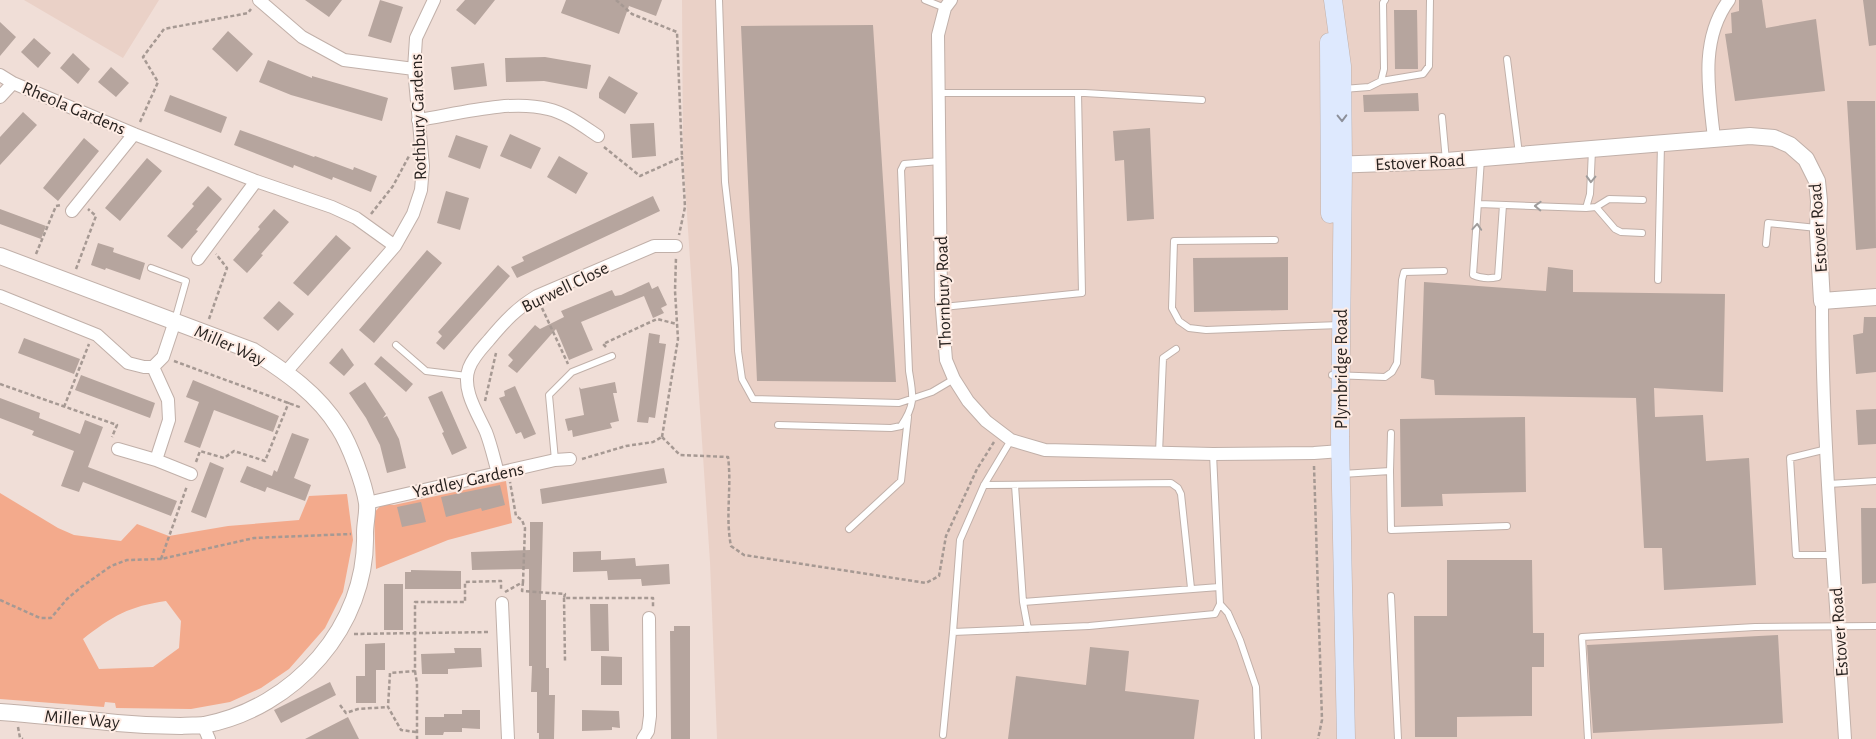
<svg xmlns="http://www.w3.org/2000/svg" width="1876" height="739" viewBox="0 0 1876 739" font-family="'Alegreya Sans',sans-serif">
<rect width="100%" height="100%" fill="#f0ded7"/>
<!-- built -->
<path fill="#ead1c7" d="M24,0H159L123,58Z
M682,0H1876V739H717L710,562L683,154Z"/>
<!-- green -->
<path fill="#f3aa8c" fill-rule="evenodd" d="M506,481L512,523L448,540L376,569L374,513L382,504L394,505Z
M0,493L58,528L74,535L121,541L137,524L169,536L228,526L299,520L309,496L347,494L353,540L343,592L325,628L289,669L261,688L230,702L191,709L116,708L115,703L105,702L104,707L0,699ZM166,601L181,621L179,648L153,667L99,669L83,639C112,616 130,606 166,601Z"/>
<!-- building -->
<path fill="#b6a59e" d="M305,0H342L329,17Z
M380,0L403,7L391,43L368,36Z
M465,0H495L475,25L456,10Z
M566,0H662L656,16L629,6L619,34L561,13Z
M1739,0H1762L1766,28L1816,19L1825,91L1735,101L1725,34L1732,33L1731,13L1739,11Z
M1863,0H1876V45L1869,46Z
M1394,10H1417L1418,69H1395Z
M0,22L16,37L0,56Z
M873,25L896,382L757,381L741,26Z
M228,31L253,54L237,72L212,49Z
M34,38L51,53L38,68L21,52Z
M73,53L90,69L78,84L60,68Z
M545,57L591,65L587,89L544,81L506,82L505,58Z
M268,60L312,78V76L388,98L382,121L291,95L259,82Z
M484,63L487,86L454,90L451,67Z
M111,67L129,83L116,97L98,82Z
M609,76L638,93L625,114L599,98V93Z
M1418,93L1419,111L1364,112L1363,95Z
M170,95L227,117L221,133L164,111Z
M1847,101H1875L1876,248L1856,250Z
M23,112L37,125L0,165V137Z
M654,123L656,156L632,158L630,124Z
M1150,128L1154,219L1127,221L1124,160L1115,161L1113,131Z
M240,130L314,157L315,156L353,170L354,167L377,176L371,192L333,177L332,180L294,165L293,168L234,145Z
M510,134L541,148L531,169L500,156Z
M456,135L488,146L480,169L448,157Z
M84,138L99,151L58,201L43,188Z
M559,156L588,173L576,194L547,177Z
M147,158L162,171L120,221L105,208Z
M208,186L222,199L196,230L198,231L182,249L167,236L194,206L192,204Z
M446,191L469,198L460,230L437,223Z
M653,196L660,211L517,278L511,267L524,261L522,257Z
M0,209L46,226L41,239L0,224Z
M274,209L289,222L261,254L263,255L247,273L233,260L260,229L258,227Z
M336,235L351,248L308,296L293,283Z
M98,243L114,248L113,252L145,263L140,280L106,268L105,270L91,265Z
M427,250L442,263L374,343L359,330Z
M1288,257V310L1194,312L1193,258Z
M498,265L510,276L444,350L436,343L442,336L438,332Z
M1548,267L1573,270V292L1725,294L1723,392L1654,388L1655,417L1703,415L1706,461L1749,458L1756,585L1664,590L1662,548H1644L1636,398L1435,395L1434,380L1421,378L1424,282L1546,291Z
M649,282L652,289L658,286L667,305L661,308L664,313L653,318L644,296L581,322L593,350L569,360L556,329L517,373L508,366L513,360L508,355L535,325L540,329L564,317L561,311L612,290L615,296L621,295Z
M279,301L294,314L278,331L263,318Z
M1864,317H1876V372L1856,374L1853,335L1863,333Z
M649,333L660,335L659,343L666,344L655,418L649,417L648,423L637,422Z
M24,338L80,359L74,374L18,353Z
M342,348L354,365L344,376L329,363Z
M381,356L413,384L406,392L374,364Z
M81,375L155,403L150,418L75,390Z
M193,380L279,416L273,432L214,410L200,448L184,442L199,402L186,397Z
M365,382L386,414L383,418L387,416L399,439L406,468L387,473L380,445L366,418L349,393Z
M615,382L617,393H613L619,421L610,423L612,428L573,437L572,430L568,431L565,419L584,415L579,387L581,389Z
M515,386L536,434L524,439L521,432L516,434L499,398L505,396L504,391Z
M442,391L467,448L452,455L442,433L444,432L428,397Z
M0,398L40,413L39,418L80,434L85,420L103,427L88,467L177,501L171,516L83,482L79,492L61,486L74,451L32,435L34,431L0,418Z
M1876,409V444L1858,445L1856,410Z
M1525,417L1526,492L1442,494L1443,506L1401,507L1400,419Z
M292,433L309,439L294,478L311,485L305,501L267,487L265,492L240,482L247,466L272,476L274,470L277,472Z
M210,462L224,468L206,518L191,512Z
M664,468L667,483L542,504L540,489Z
M500,485L505,505L482,511L481,508L446,517L441,497Z
M421,502L426,522L402,527L397,507Z
M1861,508H1876V583L1862,584Z
M530,522H543L541,600H546V668H549V695H555L554,739H539V733H537V692H531L532,666H529V569L472,570L471,552L530,550Z
M601,551V560L635,558L636,566L669,564L670,584L642,586L641,579L608,580L607,571L573,572V552Z
M1447,560H1532L1533,633H1544V667H1532V716L1457,717V737H1415L1414,616H1447Z
M411,570L461,571V589H405V572H411Z
M384,584H403V630H384Z
M590,604H608L609,651H591Z
M674,626H690V739H671L670,631H674Z
M1778,635L1783,723L1593,733L1587,645Z
M385,643V670H376V703H356V676H365V644Z
M1090,647L1129,651L1125,691L1199,700L1194,739H1008L1016,676L1086,685Z
M454,648H481L482,667L448,669V674H422L421,654L455,653Z
M601,656L622,657V685H601Z
M330,682L336,695L281,723L274,710Z
M462,710H480V729L462,728V732H444L443,735H425V717H444V714H462Z
M582,710L619,711L620,728L612,727V730L582,731Z
M348,717L359,739H305Z"/>
<g fill="none" stroke-linecap="round" stroke-linejoin="round">
<!-- service casing -->
<g stroke="#c1b0a9" stroke-width="8">
<path id="service" d="M719,0L725,182L735,268L738,351L742,379L753,399L899,403L932,392L954,379
M925,0L945,8
M1507,59L1519,154
M1381,81L1384,69L1383,3L1385,0
M1343,89L1369,87L1381,81L1423,74L1429,66L1430,0
M939,93H1085L1202,100
M1442,117L1446,161
M1481,159L1473,275C1482,279 1489,279 1498,277L1503,205
M1479,204L1586,208L1596,207L1609,199L1643,200
M1596,207L1615,229L1621,232L1642,233
M1586,208L1590,194L1592,150
M1275,240L1174,241L1172,308L1179,321L1189,328L1206,330L1340,325
M1766,244L1768,223L1817,228
M151,268L186,281L175,320
M1658,280L1661,144
M943,307L1082,293L1078,93
M396,345L426,371L467,376
M1332,375L1385,377L1392,372L1397,363L1402,280L1404,272L1444,271
M778,425L891,428L901,426C916,404 913,395 909,371L901,170L904,164L940,161
M1827,449L1790,458L1796,555H1832
M1159,453L1163,358L1176,349
M555,460L549,395L572,372L612,356
M1390,471L1391,530L1507,526
M1342,474L1390,471L1391,433
M1829,484L1876,481
M984,485L1171,483L1178,488L1181,494L1191,588
M1015,485L1023,602
M849,529L901,481L908,417
M1391,596L1398,739
M1220,604L1228,613L1240,640L1256,687L1258,739
M1028,629L1023,602L1219,587
M953,632L1089,626L1215,614L1220,604L1213,454
M943,735L953,632L960,540L984,485L1011,440
M1588,739L1582,637L1755,627L1876,626"/>
</g>
<!-- minor casing -->
<g stroke="#c1b0a9" stroke-width="14">
<path id="minor" d="M259,0L302,37L344,60L414,69
M951,0L945,8L938,35L941,297L946,360L954,379L968,401L986,421L1011,440L1045,450L1213,454L1314,453L1341,451
M0,75L13,83L134,134L256,181L332,207L356,218L395,246
M0,97L13,83
M418,120C457,114 510,99 548,109C566,113 583,126 598,136
M1714,138C1709,92 1699,40 1729,0
M72,211L134,134
M198,259L256,181
M0,296L97,335L128,363L144,367H153L163,357L175,321
M1822,301C1822,447 1836,593 1845,739
M153,367L168,400L169,420L156,460
M286,372L395,246L413,214L421,190L423,166L414,69L416,38L434,0
M118,449L156,460L191,474
M498,473C494,459 491,445 486,432C478,414 461,389 469,368C473,357 482,348 489,340C504,322 517,308 537,296L654,246H676
M367,503L555,460L570,459
M502,603L508,739
M203,725L209,739
M643,739L648,731L650,716L649,618"/>
</g>
<!-- tertiary casing -->
<g stroke="#c1b0a9" stroke-width="18">
<path id="tertiary" d="M1330,165L1446,161L1750,136L1774,138L1790,145L1806,159L1817,181L1819,201L1818,232L1822,301L1876,297
M0,256L253,351C286,372 318,394 339,428C350,445 364,483 367,503C368,513 365,523 365,533C368,626 294,708 204,725C197,726 188,725 181,726C159,726 138,725 117,723C78,719 39,715 0,712"/>
</g>
<!-- secondary casing -->
<g stroke="#c1b0a9" stroke-width="19">
<path id="secondary" d="M1333,0L1342,66L1343,165L1340,437L1346,739
M1329,42L1330,214"/>
</g>
<!-- path -->
<path stroke="#a69993" stroke-width="2.5" stroke-dasharray="4 2.5" stroke-linecap="butt" d="M616,0L632,14L677,32L682,157
M140,122L158,82L143,57L164,29L248,13L251,9
M604,147L640,176L682,157L685,207L679,235
M371,214L393,186L409,156
M36,254L56,206L61,205
M76,269L96,216L88,209
M542,308L568,364
M209,319L227,268L216,254
M606,347L603,344L657,319L677,324
M174,361L302,408
M0,384L117,425L112,437
M485,401L496,353
M64,407L89,344
M662,437L680,455L728,457C732,487 725,516 731,546L744,555L926,583L939,576L946,536L977,469L994,442
M662,437L678,339L675,291L676,257
M582,459L626,446L653,442L662,437
M196,462L200,451L224,458L234,451L265,461L289,402
M1314,466L1322,720L1318,739
M161,559L187,486
M523,582L522,591L565,594L564,598H653V607
M505,592L523,582L525,528L522,520L516,516L510,482
M564,598L565,661
M0,600L40,618H51L67,599L80,588L111,566L127,560L161,559L254,538L351,534
M354,634L490,632
M415,671L417,684V739
M340,705L346,713L358,709L388,707
M18,727L20,738L23,739
M416,732L401,730L388,707L390,673L415,671V602H465V582L501,581V591"/>
<!-- service -->
<use href="#service" stroke="#fff" stroke-width="6"/>
<!-- minor -->
<use href="#minor" stroke="#fff" stroke-width="12"/>
<!-- tertiary -->
<use href="#tertiary" stroke="#fff" stroke-width="16"/>
<!-- secondary -->
<use href="#secondary" stroke="#dee9fe" stroke-width="18"/>
</g>
<!-- one-way arrows -->
<defs><path id="oneway-chevron" d="M-2-3.5L2.5 0L-2 3.5" fill="none" stroke-width="1.6" stroke-linecap="round" stroke-linejoin="round" transform="scale(1.25)"/></defs>
<use stroke="#8d909a" href="#oneway-chevron" transform="translate(1342 118) rotate(89)"/>
<g stroke="#9f9c9b">
<use href="#oneway-chevron" transform="translate(1591 179) rotate(92)"/>
<use href="#oneway-chevron" transform="translate(1538 206) rotate(-178)"/>
<use href="#oneway-chevron" transform="translate(1477 227) rotate(-86)"/>
</g>
<g text-anchor="middle" stroke-width="4" stroke-linejoin="round" paint-order="stroke">
<!-- street labels -->
<g font-size="18" fill="#292320" stroke="#feece4">
<text transform="translate(74 108) rotate(23)" y="6">Rheola Gardens</text>
<text transform="translate(418 117) rotate(-92)" y="6">Rothbury Gardens</text>
<text transform="translate(1420 162) rotate(-3)" y="6">Estover Road</text>
<text transform="translate(1818 228) rotate(-94)" y="6">Estover Road</text>
<text transform="translate(565 287) rotate(-26)" y="6">Burwell Close</text>
<text transform="translate(943 292) rotate(-92)" y="6">Thornbury Road</text>
<text transform="translate(230 345) rotate(24)" y="6">Miller Way</text>
<text transform="translate(1341 369) rotate(-90)" y="6">Plymbridge Road</text>
<text transform="translate(468 480) rotate(-12)" y="6">Yardley Gardens</text>
<text transform="translate(1839 632) rotate(-94)" y="6">Estover Road</text>
<text transform="translate(82 719) rotate(5)" y="6">Miller Way</text>
</g>
</g>
</svg>
